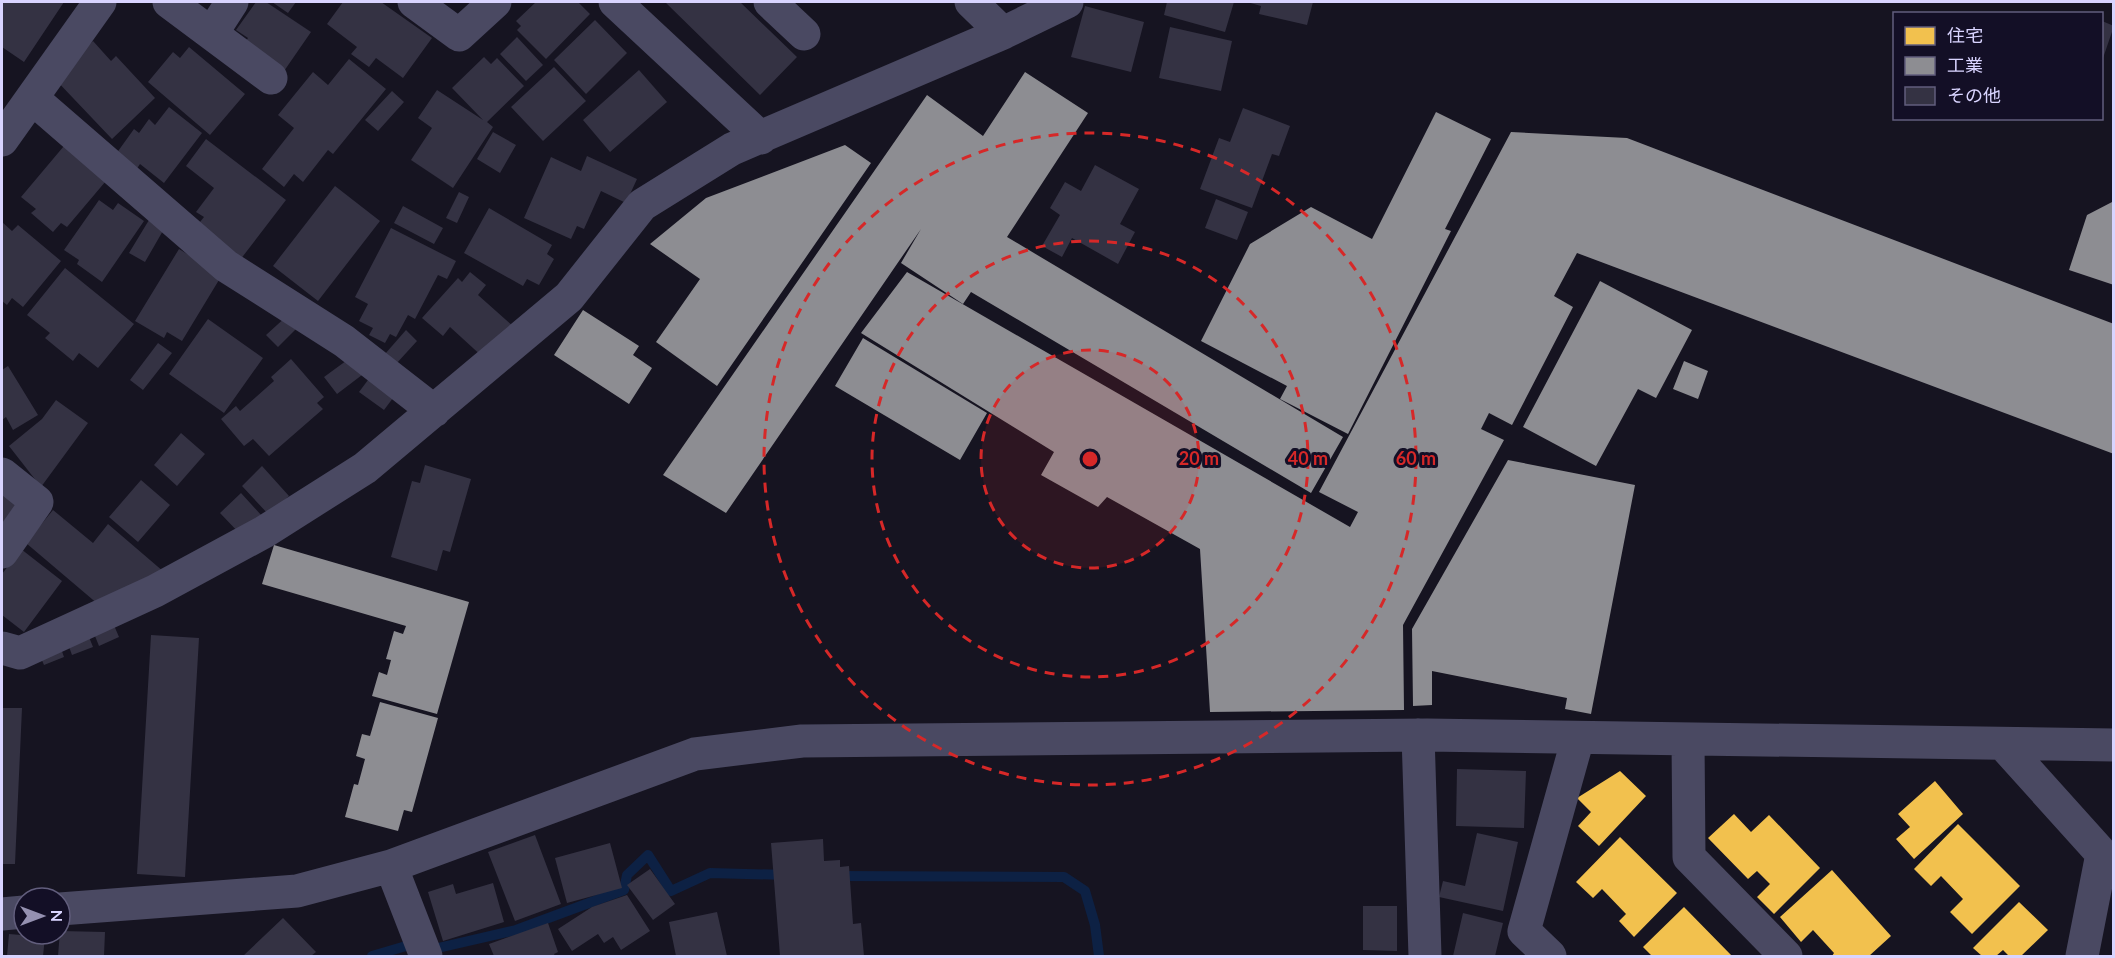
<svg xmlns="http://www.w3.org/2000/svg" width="2115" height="958" viewBox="0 0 2115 958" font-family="Lato,'Noto Sans JP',sans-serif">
<rect width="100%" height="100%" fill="#161421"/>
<!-- homes -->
<path fill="#f2c14e" d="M1620,771L1646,796L1599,846L1578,826L1591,812L1577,798Z
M1935,781L1963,814L1914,859L1896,839L1910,827L1898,814Z
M1734,814L1751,832L1769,815L1820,868L1774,914L1757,897L1770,884L1757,871L1748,879L1708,838Z
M1958,824L2020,886L1972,934L1950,912L1963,899L1941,876L1931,886L1914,869Z
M1620,837L1677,893L1634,937L1619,921L1626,914L1602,889L1593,898L1576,882Z
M1832,870L1891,936L1869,956H1832L1834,953L1813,930L1801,942L1780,917Z
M2019,902L2048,930L2021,956H2009L2003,950L1996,956H1982L1973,948Z
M1684,907L1732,956H1652L1643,947Z"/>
<!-- industry -->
<path fill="#8d8d92" d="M1025,72L1088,113L1007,237L1343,437L1311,493L971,292L963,304L901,263L921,229L726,513L663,475L927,95L983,136Z
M1436,112L1491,139L1445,229L1451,231L1348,434L1280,399L1287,386L1201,341L1250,244L1311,207L1372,239Z
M1511,132L1627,138L2114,324V454L1577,253L1554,296L1573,307L1512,425L1489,413L1481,429L1504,440L1403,625L1404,710L1210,712L1200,549L1107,497L1098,507L1041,475L1054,452L861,333L907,272L1350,527L1358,512L1319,492Z
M845,145L871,163L717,386L656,342L700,279L650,244L706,198Z
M2114,201V285L2069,270L2087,215Z
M1600,281L1692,330L1656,398L1638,389L1596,466L1523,427Z
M583,310L639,346L633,355L652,368L629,404L554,355Z
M863,338L987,413L960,460L835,386Z
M1684,361L1708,371L1698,399L1673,389Z
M1508,460L1635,485L1591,714L1565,709L1567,698L1432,671V705L1413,706L1412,629Z
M274,545L469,602L437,714L372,696L379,672L387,675L391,660L386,659L394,631L403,634L406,626L262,584Z
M380,702L438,718L412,812L404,810L398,831L345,817L354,784L358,785L365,759L356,756L362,734L370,736Z"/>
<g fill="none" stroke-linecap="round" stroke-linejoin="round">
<!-- stream -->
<path stroke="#0d2144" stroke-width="10" d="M835,876L1064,877L1085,891L1095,925L1099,956
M372,956L406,946L438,948L516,930L624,890L627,875L648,855L671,891L710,873L787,875"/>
</g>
<!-- building -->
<path fill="#343243" d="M2,2H64L24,62L2,47Z
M256,2H266L311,32L282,74L242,46L248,38L236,30Z
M272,2H296L288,13Z
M343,2H381L432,38L403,78L376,58L369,67L351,54L357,47L327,24Z
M536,2H578L590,14L546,59L517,30L521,26L516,21Z
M665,2H740L797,57L760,95Z
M1167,2H1234L1225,32L1164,15Z
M1247,2H1313L1307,25L1259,14L1261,6Z
M1085,6L1144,22L1131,72L1071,57Z
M595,20L627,53L586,94L554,60Z
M2102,21L2114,26L2102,61Z
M1170,27L1232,41L1221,91L1159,78Z
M517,37L543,65L526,81L500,54Z
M93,41L111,61L116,56L155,98L112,139L54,78Z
M189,47L245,94L210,135L148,82L173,52L180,58Z
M484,57L491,64L497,58L524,86L487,122L493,127L453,188L411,160L432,128L418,118L437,90L483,120L452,88Z
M349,59L386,89L333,154L328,150L303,182L294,174L284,187L262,169L294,128L278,115L313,72L328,85Z
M554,67L586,101L543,141L511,107Z
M639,70L667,102L610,152L583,120Z
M392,91L404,102L378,131L365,120Z
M169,107L202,133L164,183L140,164L136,170L116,154L134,129L139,133L149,119L155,125Z
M1243,108L1290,126L1279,156L1272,154L1252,208L1200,189L1219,138L1230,142Z
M493,132L516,145L500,173L477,159Z
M206,139L286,200L240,260L196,227L204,217L196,212L214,188L186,166Z
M69,140L111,175L67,227L61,223L53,232L31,213L36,209L21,197Z
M587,156L637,179L626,203L601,191L584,229L577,226L571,239L524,218L551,157L581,171Z
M1095,165L1139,189L1120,224L1135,232L1118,264L1072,238L1062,257L1042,246L1060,215L1050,208L1065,182L1081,191Z
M335,186L380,221L318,301L273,266Z
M459,192L469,197L457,223L446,218Z
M1216,199L1248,212L1237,240L1205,228Z
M99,200L113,210L118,203L144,221L102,282L77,264L79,260L64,250Z
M403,206L443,228L434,244L394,223Z
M489,208L552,245L547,254L554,259L539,285L527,279L523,286L464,253Z
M149,220L164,229L145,262L129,253Z
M2,222L12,231L18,225L61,261L23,307L12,298L7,305L2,301Z
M391,228L456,261L447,279L438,275L415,319L408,315L396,337L390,334L385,343L369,335L373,328L359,321L368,304L355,297Z
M179,249L222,275L182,341L167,332L164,338L135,321Z
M65,268L134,324L98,368L79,353L73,361L45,338L50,333L27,315Z
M470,272L486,285L478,295L514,327L485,359L450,327L443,336L422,318L458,278L462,282Z
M288,315L299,326L278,347L266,335Z
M208,319L263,358L224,413L169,374Z
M406,330L417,341L396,364L385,354Z
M158,343L172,353L143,390L130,380Z
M350,358L362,375L337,394L324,377Z
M291,359L324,397L317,403L323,409L269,456L253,439L244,446L221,419L236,406L240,411L274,381L271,377Z
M8,366L38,415L13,430L6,417L2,420V370Z
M371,376L396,394L384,410L359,392Z
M56,400L88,423L41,487L9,446L42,419Z
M181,433L205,454L177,486L154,465Z
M425,465L471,479L450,552L443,550L437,571L391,557L412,481L420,483Z
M262,466L289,496L269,515L242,486Z
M141,480L170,505L138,542L109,517Z
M2,488L12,493L17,514L2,537Z
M241,493L262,516L241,535L220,513Z
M53,510L93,543L108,524L164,572L99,605L26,543Z
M21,549L62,581L24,632L2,615V574Z
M113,623L119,637L99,646L93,631Z
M87,632L93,647L72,655L67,641Z
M151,635L199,638L185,877L137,874Z
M59,643L64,657L44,665L38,651Z
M2,708H22L15,864H2Z
M1457,769L1526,771L1524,828L1456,826Z
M1477,833L1518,842L1503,911L1439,897L1443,881L1465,886Z
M535,835L561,904L515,921L488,852Z
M823,839L824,861L840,860V867L849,866L853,924L861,923L864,956H780L771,843Z
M610,843L622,888L567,903L555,858Z
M650,869L675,904L653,920L627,885Z
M493,883L504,922L443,941L428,892L453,884L456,894Z
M627,895L650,931L621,950L613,937L604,943L598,934L572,951L558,929L592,907Z
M1363,906H1397V951L1363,950Z
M717,912L727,956H676L669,922Z
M1463,913L1503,923L1495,956H1453Z
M283,918L316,952L311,956H243Z
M548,923L558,952L554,954L555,956H494L489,944Z
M60,931L105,932L104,956H58Z
M9,934L45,937L43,956H7Z"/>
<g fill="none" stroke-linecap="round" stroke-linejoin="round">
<!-- minor -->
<path stroke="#4a4962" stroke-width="33" d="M169,2L271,78
M414,2L459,35L495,2
M615,2L761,138
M770,2L804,34
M971,2L1003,33
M212,33L232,2
M32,98L226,266L344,341L434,411
M2,140L100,2
M2,474L37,502L2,552
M2,648L20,653L155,591L264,532L365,468L569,297L642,205L732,149L1003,33L1067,2
M1418,735L1425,956
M1688,739L1689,857L1786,956
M2003,744L2102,854L2082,956
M391,866L426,956
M60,909L297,891L391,866L695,754L802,741L1427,735L2114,745
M2,914L24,912
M1550,956L1524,931L1578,738"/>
</g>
<!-- distance rings -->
<circle cx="1090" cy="459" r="109" fill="#d62828" fill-opacity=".12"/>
<g fill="none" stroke="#d62828" stroke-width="3" stroke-dasharray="10 8">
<circle cx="1090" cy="459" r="109"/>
<circle cx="1090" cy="459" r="218"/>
<circle cx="1090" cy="459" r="326"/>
</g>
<circle cx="1090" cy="459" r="9" fill="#d62828" stroke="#130f26" stroke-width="3"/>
<g font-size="18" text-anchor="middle" font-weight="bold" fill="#d62828" stroke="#130f26" stroke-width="6" stroke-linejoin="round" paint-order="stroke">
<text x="1199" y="465">20 m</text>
<text x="1308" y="465">40 m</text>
<text x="1416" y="465">60 m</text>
</g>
<!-- border -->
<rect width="2115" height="958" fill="none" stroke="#d9d4ff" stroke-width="6"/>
<!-- legend -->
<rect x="1893" y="12" width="210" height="108" fill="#130f26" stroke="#625e7d" stroke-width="1.5"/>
<rect x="1905" y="27" width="30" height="18" fill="#f2c14e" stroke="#625e7d" stroke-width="1.5"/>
<text x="1947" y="42" font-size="18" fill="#d9d4ff">住宅</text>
<rect x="1905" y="57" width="30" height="18" fill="#8d8d92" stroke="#625e7d" stroke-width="1.5"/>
<text x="1947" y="72" font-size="18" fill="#d9d4ff">工業</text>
<rect x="1905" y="87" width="30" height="18" fill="#343243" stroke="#625e7d" stroke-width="1.5"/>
<text x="1947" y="102" font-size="18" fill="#d9d4ff">その他</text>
<!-- north arrow -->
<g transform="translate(42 916) rotate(90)"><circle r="28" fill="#130f26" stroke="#625e7d" stroke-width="1.5"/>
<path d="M0-4.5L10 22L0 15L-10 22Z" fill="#9591b1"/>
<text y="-9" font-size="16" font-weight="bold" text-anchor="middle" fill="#d9d4ff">N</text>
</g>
</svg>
